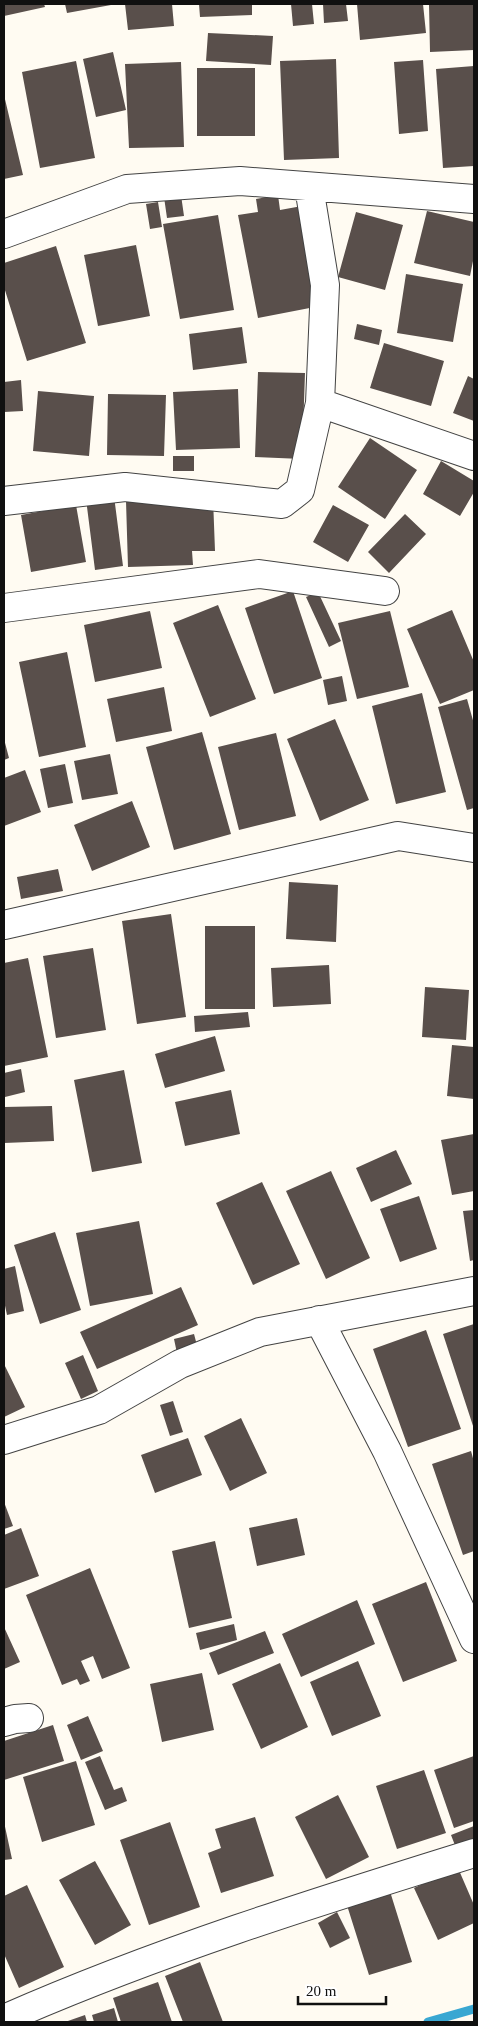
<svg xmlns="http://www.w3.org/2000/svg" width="478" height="2026" viewBox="0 0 478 2026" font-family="Georgia,serif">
<rect width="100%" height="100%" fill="#fffbf2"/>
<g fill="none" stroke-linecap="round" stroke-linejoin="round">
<!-- stream -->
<path stroke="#39a7d2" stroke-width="9" d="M428,2022L474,2009"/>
</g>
<!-- building -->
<path fill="#594f4b" d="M4,4H44L45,7L4,16Z
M65,4H111V5L67,13Z
M125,4H172L174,26L128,30Z
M199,4H252V15L200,17Z
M291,4H312L314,24L293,26Z
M323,4H346L348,21L324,23Z
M357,4H423L426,33L360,40Z
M429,4H474V50L430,52Z
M208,33L273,36L271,65L206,61Z
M113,52L126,110L96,117L83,59Z
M336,59L339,158L284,160L280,61Z
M423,60L428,131L399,134L394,62Z
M76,61L95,158L40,168L22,72Z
M181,62L184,147L129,148L125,64Z
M474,66V166L443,168L436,69Z
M197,68H255V136H197Z
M4,95L23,175L4,179Z
M181,195L184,216L167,218L164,197Z
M278,195L280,210L302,206L320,306L258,318L238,215L258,212L256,199Z
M158,202L162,227L150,229L146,204Z
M427,211L474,222V256L470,276L414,263Z
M356,212L403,225L385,290L338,277Z
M218,215L234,310L180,319L163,224Z
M136,245L150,316L98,326L84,255Z
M56,246L86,343L27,361L4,287V263Z
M406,274L463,284L453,342L397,333Z
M357,324L382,330L379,345L354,339Z
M242,327L247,363L193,370L189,334Z
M384,343L444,361L431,406L370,388Z
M258,372L305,373L302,459L255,457Z
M468,376L474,379V421L453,413Z
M21,380L23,411L4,412V382Z
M238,389L240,448L176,450L173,392Z
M38,391L94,396L89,456L33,451Z
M108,394L166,395L164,456L107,455Z
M370,438L417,470L385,519L338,487Z
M173,456H194V471H173Z
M441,461L474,481V492L460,516L423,494Z
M114,496L123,566L95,570L86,499Z
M213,498L215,551H192L193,565L128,567L126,501Z
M76,505L86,562L31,572L21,515Z
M333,505L369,525L348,562L313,542Z
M405,514L426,534L389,573L368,552Z
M293,591L322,678L274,694L245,608Z
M318,592L341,641L329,647L306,597Z
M218,605L256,699L210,717L173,623Z
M452,610L474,662V690L440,704L407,629Z
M150,611L162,668L95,682L84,625Z
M390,611L409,687L357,699L338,623Z
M67,652L86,747L39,757L19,662Z
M342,676L347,701L328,705L323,680Z
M164,687L172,731L116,742L107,699Z
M422,693L446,792L396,804L372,706Z
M467,699L474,724V808L467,810L438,707Z
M335,719L369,800L320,821L287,739Z
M202,732L231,834L174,850L146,747Z
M276,733L296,816L239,830L218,747Z
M4,739L9,758L4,760Z
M110,754L118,794L82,800L74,761Z
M65,764L73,803L48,808L40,769Z
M25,770L41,812L4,826V778Z
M132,801L150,847L92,871L74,825Z
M58,869L63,891L21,899L17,877Z
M289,882L338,885L336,942L286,939Z
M171,914L186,1017L137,1024L122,921Z
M205,926H255V1009H205Z
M93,948L106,1030L56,1038L43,956Z
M28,958L48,1057L4,1066V963Z
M329,965L331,1004L273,1007L271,968Z
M425,987L469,990L466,1040L422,1037Z
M248,1012L250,1027L195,1032L194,1016Z
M215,1036L225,1071L165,1088L155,1054Z
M452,1045L474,1047V1099L447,1096Z
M21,1069L25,1092L5,1097L4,1073Z
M124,1070L142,1163L92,1172L74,1080Z
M231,1090L240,1134L185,1146L175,1102Z
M52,1106L54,1141L4,1143V1107Z
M474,1134V1191L452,1195L441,1140Z
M396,1150L412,1184L371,1202L356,1168Z
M331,1171L370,1258L326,1279L286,1191Z
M262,1182L300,1264L253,1285L216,1203Z
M419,1196L437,1249L400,1262L380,1209Z
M474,1210V1260L470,1261L463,1211Z
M139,1221L153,1294L90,1306L76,1233Z
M55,1232L81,1310L40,1324L14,1245Z
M15,1266L24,1311L7,1315L4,1301V1269Z
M181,1287L198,1325L97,1369L80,1332Z
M474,1324V1429L443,1334Z
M426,1330L461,1429L408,1447L373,1349Z
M194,1334L199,1353L178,1358L174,1339Z
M83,1355L98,1391L81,1399L65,1363Z
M4,1364L25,1407L4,1417Z
M173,1401L183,1432L170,1436L160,1405Z
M241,1418L267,1473L230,1491L204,1436Z
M188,1438L202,1475L155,1493L141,1455Z
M471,1451L474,1462V1551L463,1555L432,1464Z
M4,1502L13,1526L4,1529Z
M297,1518L305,1555L257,1566L249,1528Z
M21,1528L39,1576L4,1589V1535Z
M215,1541L232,1618L189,1628L172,1551Z
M90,1568L130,1668L102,1679L93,1656L81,1661L90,1681L80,1685L77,1679L62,1685L26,1595Z
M426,1582L457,1661L403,1682L372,1604Z
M357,1600L375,1644L301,1677L282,1634Z
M234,1624L237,1640L200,1650L196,1633Z
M4,1627L20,1662L4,1669Z
M265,1631L274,1653L218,1675L209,1653Z
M358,1661L381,1716L332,1736L310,1682Z
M280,1663L308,1727L261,1749L232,1684Z
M202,1673L214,1730L162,1742L150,1684Z
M88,1716L103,1751L81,1760L67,1725Z
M53,1725L64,1761L4,1780V1741Z
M100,1756L114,1790L122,1787L127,1801L105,1810L85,1762Z
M474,1756V1821L454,1828L434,1770Z
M76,1761L95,1825L42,1842L23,1777Z
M424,1770L446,1833L397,1849L376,1786Z
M338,1795L369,1857L326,1879L295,1817Z
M255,1817L274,1876L221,1893L208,1853L221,1848L215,1829Z
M4,1822L12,1859L4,1860Z
M170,1822L200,1907L149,1925L120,1840Z
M474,1826V1847L458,1853L451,1835Z
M95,1861L131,1925L95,1945L59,1880Z
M458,1868L474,1905V1923L438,1940L414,1888Z
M27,1885L64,1967L19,1988L4,1954V1896Z
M388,1885L412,1962L369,1975L345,1899Z
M337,1912L350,1938L330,1948L318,1923Z
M200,1962L223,2022H183L165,1976Z
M158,1982L172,2022H121L113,1998Z
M114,2008L118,2022H94L92,2015Z
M85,2015L87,2022H65Z"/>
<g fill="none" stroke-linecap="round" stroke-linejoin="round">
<!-- street casing -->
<g stroke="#434343" stroke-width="30">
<path id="street" d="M4,234L127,189L240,181L474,199
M320,403L474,456
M4,501L125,487L282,504L300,490L320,403L325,285L309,187
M4,608L259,574L385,591
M4,925L398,836L474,848
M319,1320L387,1451L474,1639
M4,1440L99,1410L180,1364L260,1332L474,1291
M4,1722L15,1719L29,1718
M4,2019C156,1952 316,1902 474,1853"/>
</g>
<!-- street -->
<use href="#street" stroke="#fff" stroke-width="28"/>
</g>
<!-- border -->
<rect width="478" height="2026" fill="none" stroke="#101010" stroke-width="10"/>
<!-- scale -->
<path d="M298 1996v8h88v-8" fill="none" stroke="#101010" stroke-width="2.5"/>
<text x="306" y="1996" font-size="15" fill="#101010" stroke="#ffffff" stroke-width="4" paint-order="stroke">20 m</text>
</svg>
